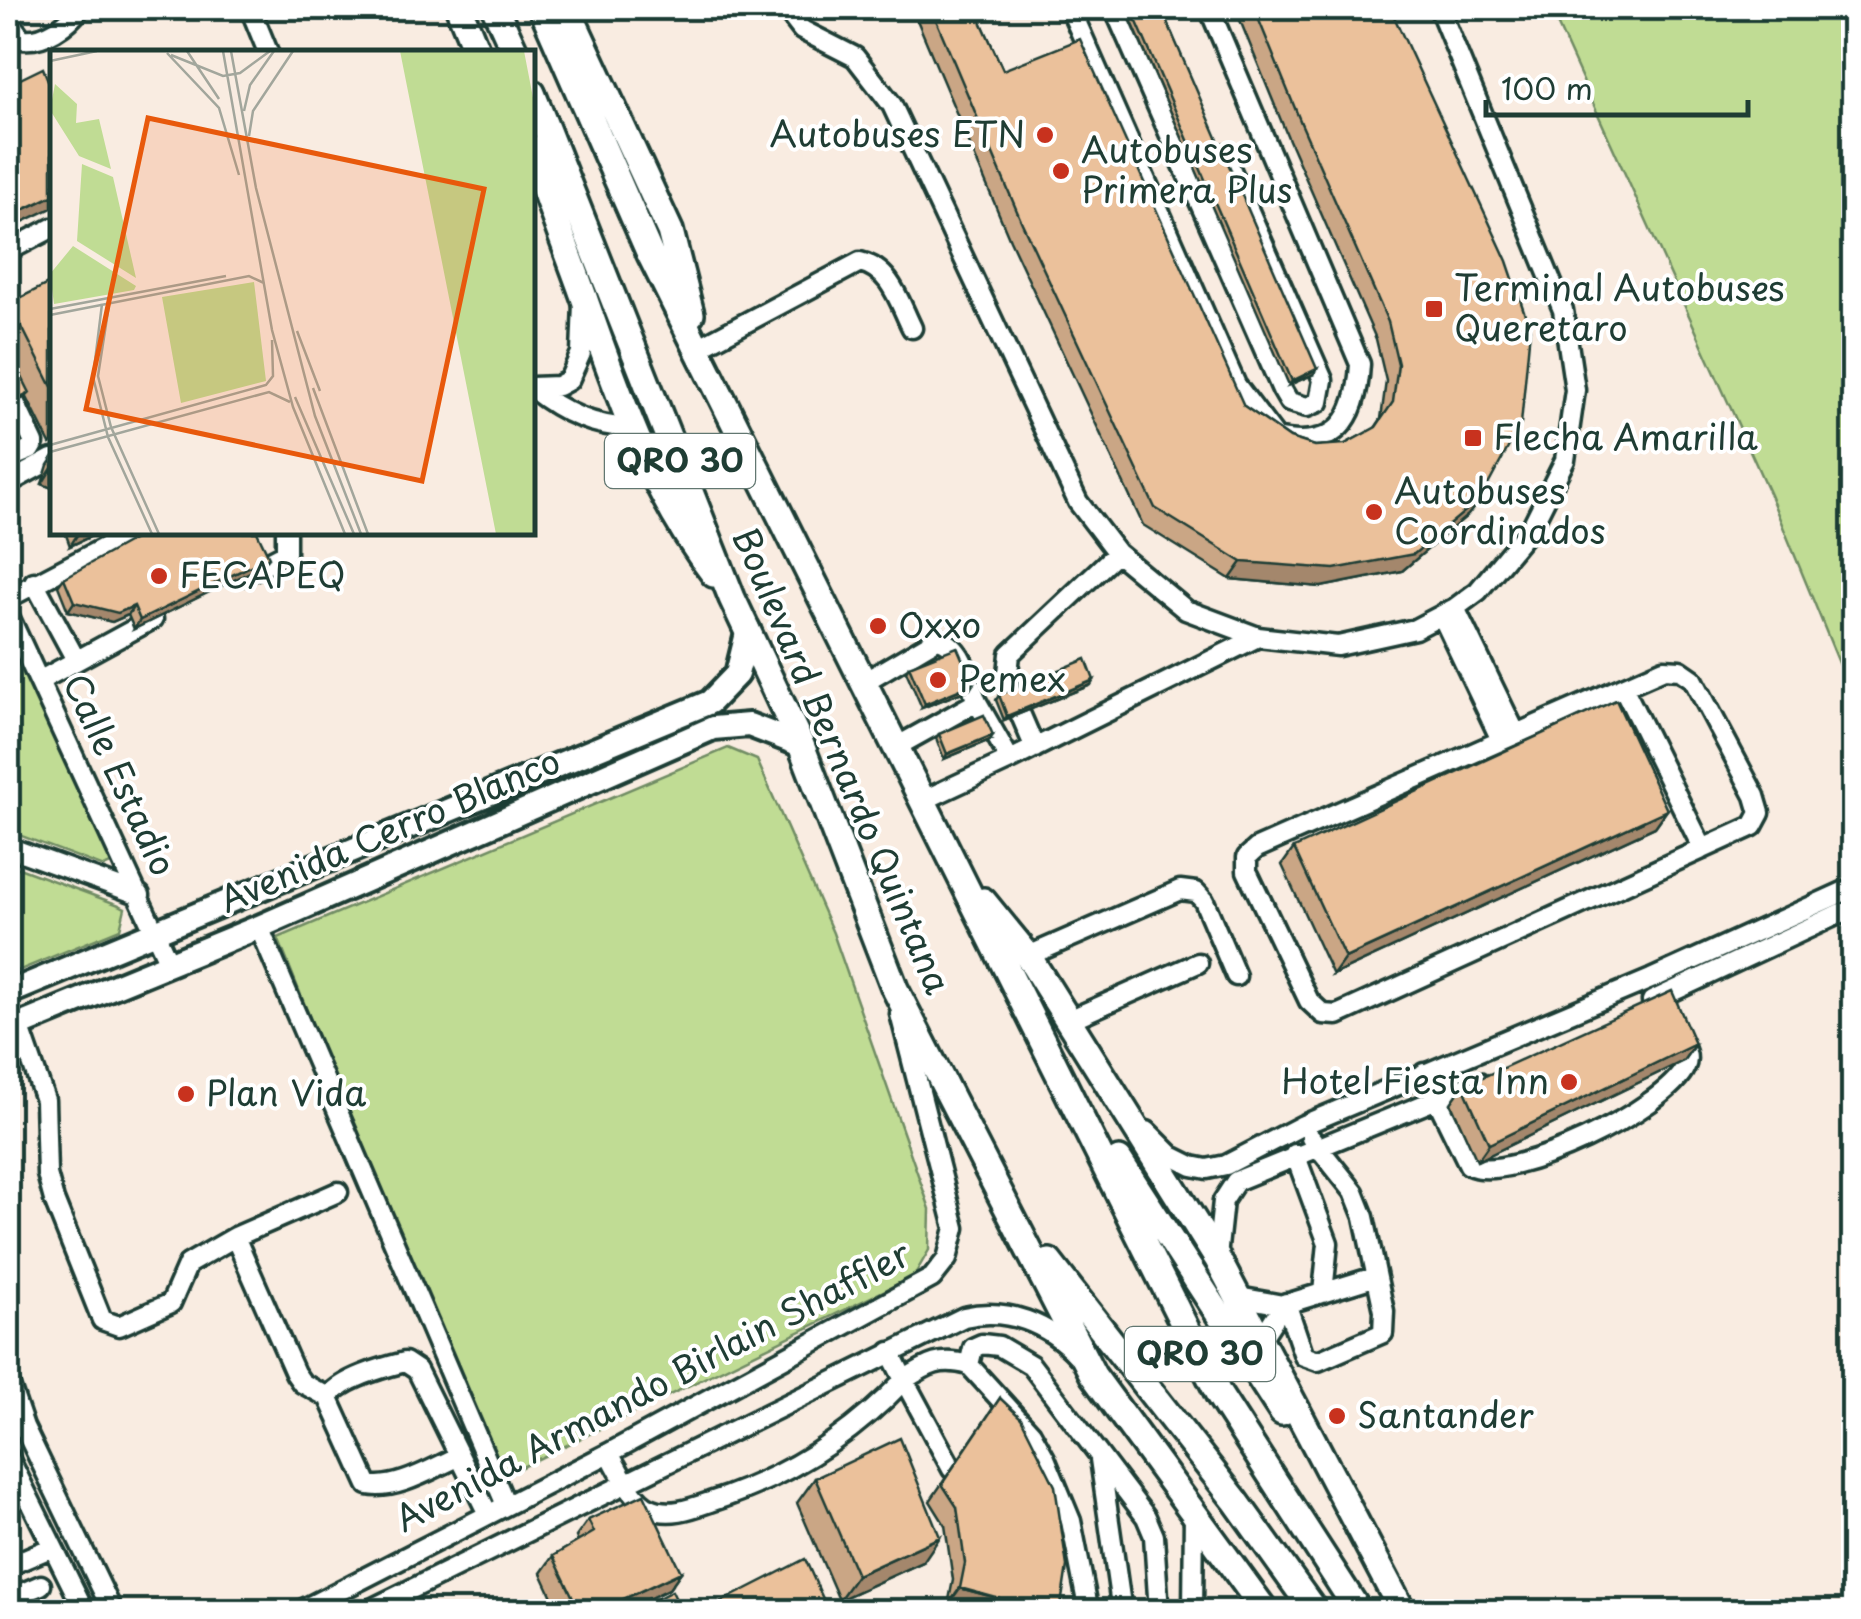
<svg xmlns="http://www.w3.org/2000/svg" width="1861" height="1619" viewBox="0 0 1861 1619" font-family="'Playpen Sans',sans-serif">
<rect width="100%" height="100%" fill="#f9ece1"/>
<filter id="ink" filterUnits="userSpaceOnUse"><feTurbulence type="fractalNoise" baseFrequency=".01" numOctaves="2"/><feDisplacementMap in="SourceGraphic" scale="20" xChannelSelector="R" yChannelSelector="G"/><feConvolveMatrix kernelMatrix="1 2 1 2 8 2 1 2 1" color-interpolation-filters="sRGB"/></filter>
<g filter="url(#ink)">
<!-- green -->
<path fill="#c0dc94" stroke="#708c64" stroke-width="2.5" d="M1550,8H1853V697L1770,495Z
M8,627L113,854V863L104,867L8,831Z
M728,748L757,760L833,933L930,1209L929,1250L914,1276L495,1480L278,938Z
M8,864L119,905L125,908L120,929L8,975Z"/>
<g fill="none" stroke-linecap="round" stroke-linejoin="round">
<!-- minor casing -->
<g stroke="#1f3d34" stroke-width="25">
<path id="minor" d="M250,8L268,52
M785,8L802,30L855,57L892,105L1078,502L1117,553L1186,610L1258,637L1338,646L1415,629L1455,608L1478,591L1532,526L1565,460L1575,390L1563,310L1439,8
M1070,8L1236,385L1276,438C1336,451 1357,420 1360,364L1209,8
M1114,8L1282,390L1289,402L1307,407L1319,402L1323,380L1224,154
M8,20L22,39C44,42 68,25 80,8
M8,251L52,228
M698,348L860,262C891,269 899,302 912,328
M532,387L558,386L569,380L581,353L583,303
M8,388L34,443L30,450L8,459
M533,389C563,413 593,426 631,428
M8,483L52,459
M244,575L286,553V532
M34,582L75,658
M8,598L134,532
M1455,608L1516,734
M8,614L169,963
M1442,616L1501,740
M1664,669L1680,670L1693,679L1755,796L1760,813L1753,826L1337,1015L1323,1014L1309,1001L1247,871V857L1257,848Z
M39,681L153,619
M864,682L937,639C964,644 968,680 977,702
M1623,687L1703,849
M896,747L977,702L1010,760L924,800
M1035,748L1007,683L1010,654L1117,553
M1010,760L1258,637
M8,847L140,895
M259,927L506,1505
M1028,956L1180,890L1196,892L1204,901L1236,976
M1652,1001L1841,913H1849L1854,920
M1069,1020L1198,963
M19,1025L45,1100L47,1174L54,1200L102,1320L119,1326L171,1303L188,1264L235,1237
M1424,1073L1469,1165C1510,1185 1667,1108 1685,1067C1690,1056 1684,1047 1679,1038
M1147,1131L1172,1156L1192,1166L1207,1169L1226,1165L1303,1125L1651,979L1854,887
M1295,1154L1328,1243L1323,1293
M1217,1257L1223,1201L1236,1181L1479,1082
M1238,1297L1283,1305L1374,1277
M1286,1303L1304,1356L1318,1361L1383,1333L1384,1311L1364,1217L1354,1192L1311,1138
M1261,1339L1283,1305
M8,1380L24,1427L113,1612
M328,1397L302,1383L295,1373L235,1237L338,1192
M609,1453C619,1470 631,1499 650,1508C669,1517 693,1508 710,1502C785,1478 850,1437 904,1380L890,1352
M8,1456L85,1612
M458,1457C433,1468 396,1491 368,1485L328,1397C344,1378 381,1368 405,1362L417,1370L488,1514
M1100,1459L1122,1612
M952,1469L904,1380C928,1364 941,1357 969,1365
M8,1566L53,1547
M8,1599L41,1585
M298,1612L609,1453L932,1278L947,1259L955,1228L900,1014
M365,1612L964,1317C1007,1307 1048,1323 1078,1356
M1089,1612L1071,1521L1045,1458L1031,1433L969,1365L973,1348L982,1344L999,1346L1031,1365L1146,1517L1154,1536L1159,1612
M1193,1612L1194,1512"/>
</g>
<!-- major casing -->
<g stroke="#1f3d34" stroke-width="30">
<path id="major" d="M8,993L710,702L737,674L748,629
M8,1030L259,927L713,728L749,725L801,745"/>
</g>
<!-- highway casing -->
<g stroke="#1f3d34" stroke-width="32">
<path id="highway" d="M459,8L477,52
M495,8L515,52
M542,8L650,254L1219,1395L1359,1612
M567,8L670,231L691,314
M532,93L732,598L801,745L895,989L1093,1375L1266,1612
M532,149C547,202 568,251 586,303C619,396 652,494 714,574
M983,901L1028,956L1217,1258L1403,1612
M1119,1160L1282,1412
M1049,1262L1235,1500L1315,1612"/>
</g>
<!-- minor -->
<use href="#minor" stroke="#fff" stroke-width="18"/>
<!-- major -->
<use href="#major" stroke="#fff" stroke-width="22"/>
<!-- highway -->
<use href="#highway" stroke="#fff" stroke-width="25"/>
</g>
<!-- wall -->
<path fill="#caa685" stroke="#1f3d34" stroke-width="2.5" d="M912,8H975L1003,70L1244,406L1290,438L1315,446L1345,444L1375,428L1381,419L1386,381L1376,339L1289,140L1235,8H1390L1481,498L1468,515L1402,571L1321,587L1230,579L1143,525L1010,240Z
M1126,8H1161L1314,374L1289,385Z
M52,282V443L50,444L8,359V307L10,303Z
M52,459V488L42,484L48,465Z
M65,532H100L70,546Z
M262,566L134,629L128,615L112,622L68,611L58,586L64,578Z
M909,666L973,684L970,689L922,708L906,671Z
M1091,685L1004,720L996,700L999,695Z
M939,734L990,740L944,759L936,738Z
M1667,810L1655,827L1333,975L1282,865L1294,848Z
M1695,1044L1683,1061L1477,1161L1451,1103L1463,1086Z
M1000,1398L1060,1612H947L951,1606L948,1605L953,1580L945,1525L930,1501Z
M815,1478L923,1562L839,1600L797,1503Z
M588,1520L681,1572L669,1589L621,1612H559L541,1573L553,1556L578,1542L576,1537Z"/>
<!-- shaded-wall -->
<path fill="#a4876c" stroke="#1f3d34" stroke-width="2.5" d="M52,196V208L8,229V217Z
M1317,369L1314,374L1289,385L1292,381Z
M30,393L26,397L8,406V404Z
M52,468V488L42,484Z
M1481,498L1468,515L1402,571L1321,587L1230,579L1242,562Z
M79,532H100L70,546Z
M269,557L262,566L134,629L140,620Z
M74,602L134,606L128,615L112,622L68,611Z
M1094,680L1091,685L1004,720L1007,716Z
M973,684L970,689L922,708L925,704Z
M993,735L990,740L944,759L947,754Z
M1667,810L1655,827L1333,975L1345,958Z
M1695,1044L1683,1061L1477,1161L1489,1144Z
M940,1537L923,1562L839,1600L857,1575Z
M681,1572L669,1589L621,1612H596Z
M960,1588L1048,1612H972L955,1600L951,1606L948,1605Z"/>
<!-- building -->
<path fill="#ebc19b" stroke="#1f3d34" stroke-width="2.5" d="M931,8H975L1003,70L1080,39L1244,406L1290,438L1315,446L1345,444L1376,427L1393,402L1398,364L1388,322L1301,123L1254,8H1390L1507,261L1530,329L1521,424L1481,498L1414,554L1334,569L1242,562L1155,508L1022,223Z
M1131,8H1161L1317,369L1292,381Z
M43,68L52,90V196L8,217V128L10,127L8,121V85Z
M52,282V387L10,303Z
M19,371L30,393L8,404V376Z
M147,532H257L269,557L140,620L134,606L118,613L74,602L64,578Z
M957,647L973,684L925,704L909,666Z
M1086,659L1094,680L1007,716L999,695Z
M1616,700L1667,810L1345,958L1294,848Z
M984,715L993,735L947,754L939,734Z
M1672,991L1695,1044L1489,1144L1463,1086Z
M1000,1398L1021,1418L1055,1486L1067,1566L1060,1612H1048L960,1588L965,1563L957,1507L942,1484Z
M900,1438L940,1537L857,1575L815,1478Z
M644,1494L681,1572L596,1612H580L553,1556L594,1532L588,1520Z
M805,1559L829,1612H713L711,1607Z
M672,1591L682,1612H632Z
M955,1600L1000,1612H949Z"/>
</g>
<!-- markers -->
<g fill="#c8321e" stroke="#fff" stroke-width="4">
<circle cx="1045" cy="135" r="10"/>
<circle cx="1061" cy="171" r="10"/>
<rect x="1424" y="299" width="20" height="20" rx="5"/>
<rect x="1463" y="428" width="20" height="20" rx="5"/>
<circle cx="1374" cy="512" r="10"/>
<circle cx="159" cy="576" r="10"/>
<circle cx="878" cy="626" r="10"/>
<circle cx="938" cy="680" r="10"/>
<circle cx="1569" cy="1082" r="10"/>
<circle cx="186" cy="1094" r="10"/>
<circle cx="1337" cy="1416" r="10"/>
</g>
<g text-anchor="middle" stroke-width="8" stroke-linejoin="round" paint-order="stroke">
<!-- shield labels -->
<g fill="#fff" stroke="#627771" stroke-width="2.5">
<rect x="605" y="434" width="150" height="54" rx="8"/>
<rect x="1125" y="1327" width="150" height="54" rx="8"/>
</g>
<g font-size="32" font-weight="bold" fill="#1f3d34">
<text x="680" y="472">QRO 30</text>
<text x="1200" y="1365">QRO 30</text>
</g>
<!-- poi labels -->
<g font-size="35" fill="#1f3d34" stroke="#fff" text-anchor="start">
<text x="1025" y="147" text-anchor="end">Autobuses ETN</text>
<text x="1081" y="163">Autobuses<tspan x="1081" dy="40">Primera Plus</tspan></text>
<text x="1454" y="301">Terminal Autobuses<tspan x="1454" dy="40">Queretaro</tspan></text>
<text x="1493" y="450">Flecha Amarilla</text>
<text x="1394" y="504">Autobuses<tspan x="1394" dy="40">Coordinados</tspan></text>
<text x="179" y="588">FECAPEQ</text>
<text x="898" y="638">Oxxo</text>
<text x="958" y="692">Pemex</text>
<text x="1549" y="1094" text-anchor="end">Hotel Fiesta Inn</text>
<text x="206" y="1106">Plan Vida</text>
<text x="1357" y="1428">Santander</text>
</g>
<!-- street labels -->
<g font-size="35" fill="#1f3d34" stroke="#fff">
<text transform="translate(841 761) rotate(67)" y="12">Boulevard Bernardo Quintana</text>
<text transform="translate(119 775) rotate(65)" y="12">Calle Estadio</text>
<text transform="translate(390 831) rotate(-23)" y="12">Avenida Cerro Blanco</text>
<text transform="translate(653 1387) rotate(-28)" y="12">Avenida Armando Birlain Shaffler</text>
</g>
</g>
<!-- overview -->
<g transform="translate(50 50)">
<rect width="485" height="485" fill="#f9ece1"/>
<path d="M350,1H474L485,58V484H446ZM5,34L27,54L26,73L49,69L61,119L29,106L0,60ZM32,114L63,127L86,228L27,191ZM23,196L86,236L84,240L4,254L0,224ZM204,232L216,331L131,353L112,247Z" fill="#c0dc94"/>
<path fill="none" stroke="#a2a69c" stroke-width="2.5" d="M137,1L169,49M173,1L222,280L243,357L295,484M181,1L206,138L265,366L311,484M117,3L169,58L189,125M121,5L173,26L190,23L220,1M0,11L47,1M194,61L200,35L224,1M199,86L203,61L243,1M52,254L43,327L58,387L102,484M59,255L48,326L61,377L109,484M0,259L176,226M0,265L199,226L214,233M247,281L270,341M263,338L318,484M245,347L304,484M0,395L216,335L223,326L222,290M0,402L219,342L240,352"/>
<path fill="#e8590c" fill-opacity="0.15" stroke="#e8590c" stroke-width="5" d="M98,68L434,139L372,431L36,359Z"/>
<rect width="485" height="485" fill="none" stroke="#1f3d34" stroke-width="5"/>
</g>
<!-- margin -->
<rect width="1861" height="1619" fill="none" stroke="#fff" stroke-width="40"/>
<rect x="20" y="20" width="1821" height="1579" fill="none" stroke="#1f3d34" stroke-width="4" filter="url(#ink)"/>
<!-- scale -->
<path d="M1486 100v15h262v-15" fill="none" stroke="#1f3d34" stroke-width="5"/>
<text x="1501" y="100" font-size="30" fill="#1f3d34" stroke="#ffffff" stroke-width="8" paint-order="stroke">100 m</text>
</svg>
